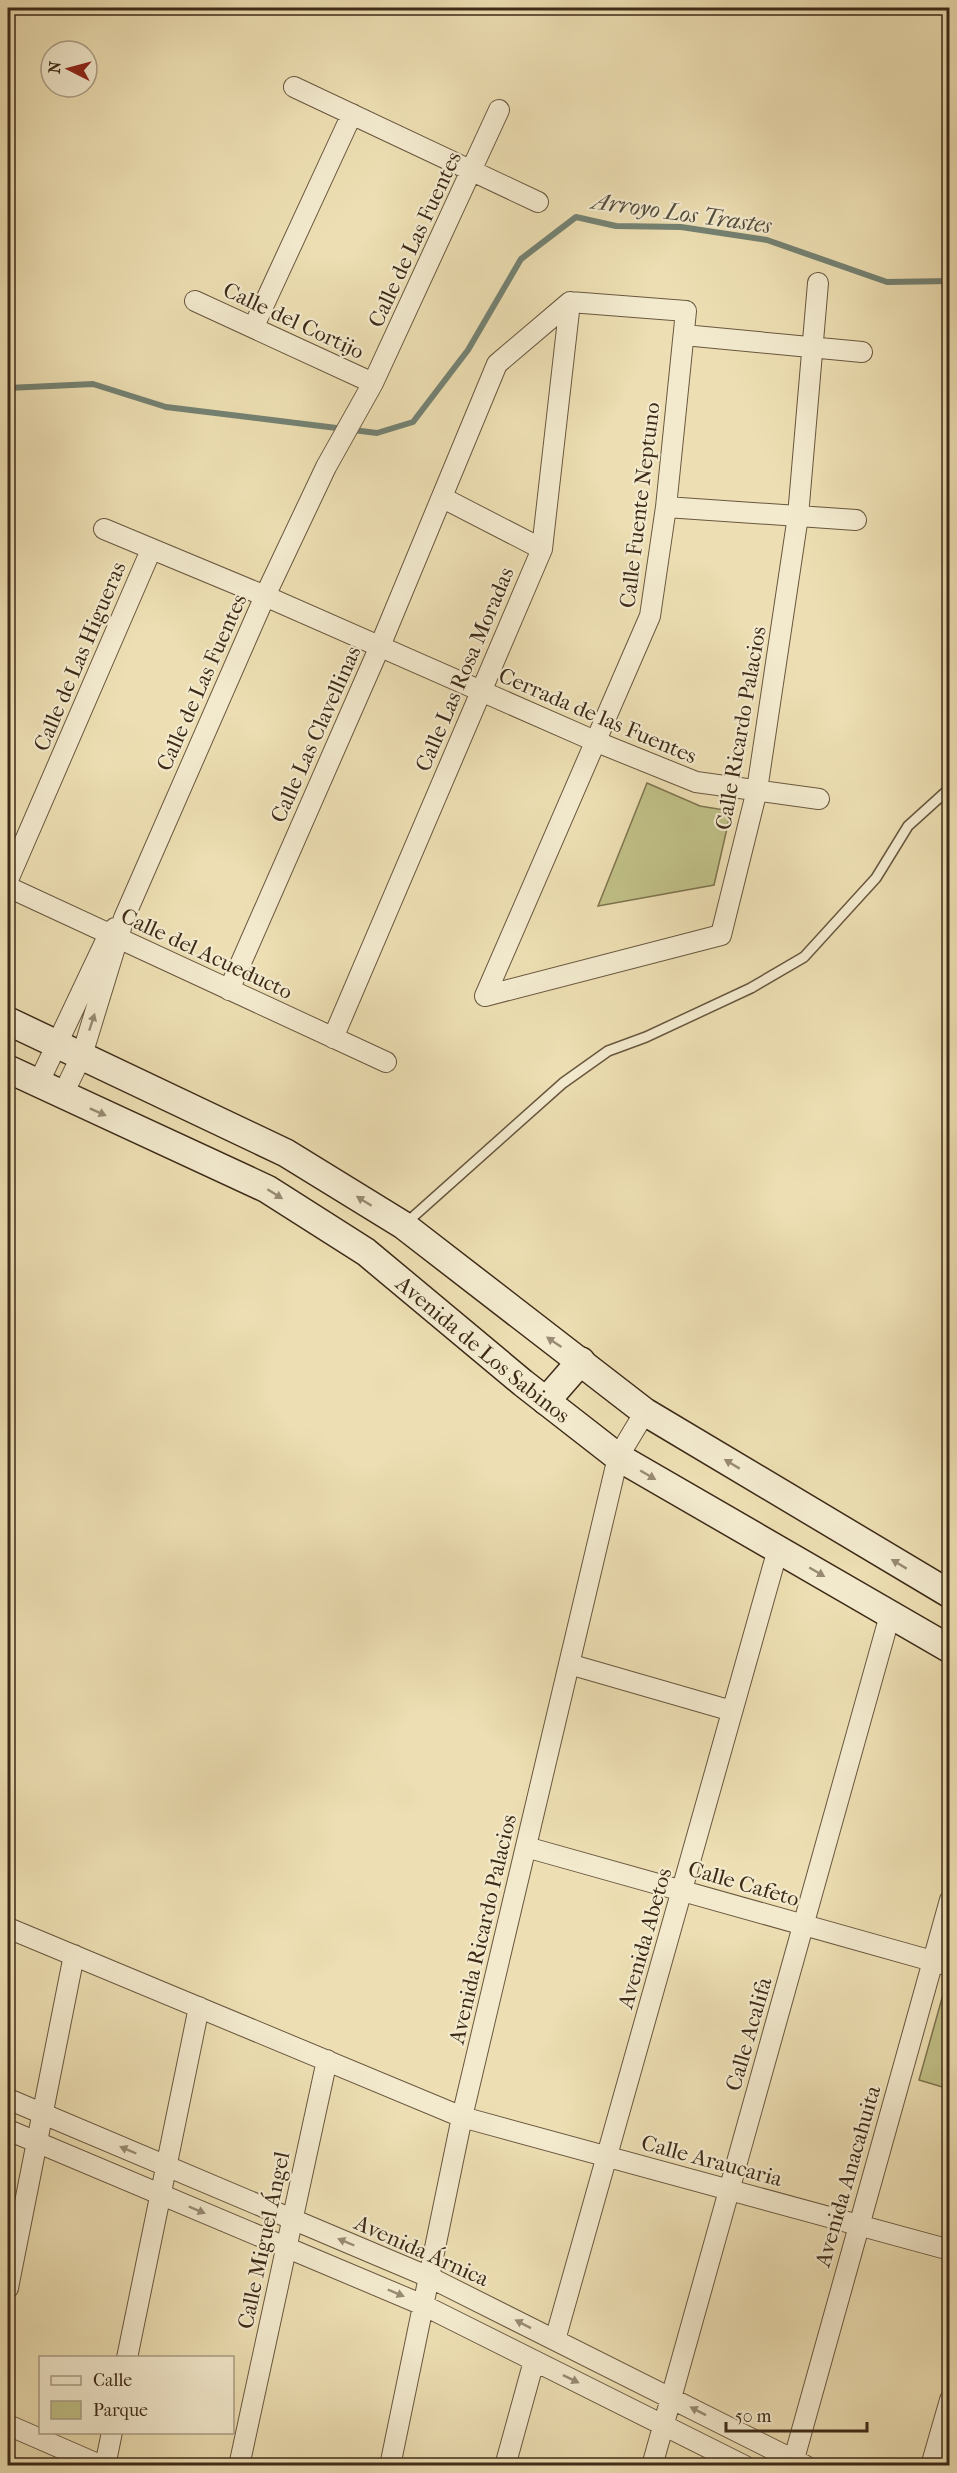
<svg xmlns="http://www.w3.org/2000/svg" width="957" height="2473" viewBox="0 0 957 2473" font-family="'IM FELL French Canon',serif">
<rect width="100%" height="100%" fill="#eddfb3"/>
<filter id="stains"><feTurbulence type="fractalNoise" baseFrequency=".00333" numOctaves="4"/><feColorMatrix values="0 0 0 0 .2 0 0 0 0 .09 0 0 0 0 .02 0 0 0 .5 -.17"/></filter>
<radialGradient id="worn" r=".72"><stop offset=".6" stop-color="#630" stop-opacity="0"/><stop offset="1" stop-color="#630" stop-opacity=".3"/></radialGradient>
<!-- park -->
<path fill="#c0c087" stroke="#7e7550" stroke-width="1.5" d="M647,783L700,806L731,811L714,885L598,906Z
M946,1984L950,1985L949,2089L919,2080Z"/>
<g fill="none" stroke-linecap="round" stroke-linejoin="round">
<!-- stream -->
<path stroke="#748273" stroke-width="6" d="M8,388L93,384L166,407L377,433L413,422L468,350L521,259L576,217L616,226L681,227L767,240L887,282L950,281"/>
<!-- lane casing -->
<g stroke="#69573f" stroke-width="12">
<path id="lane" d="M405,1224L563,1083L608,1051L646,1037L751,988L804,957L876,878L908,826L950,788"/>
</g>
<!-- street casing -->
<g stroke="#69573f" stroke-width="22">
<path id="street" d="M294,87L538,202
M195,301L373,383
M254,326L352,114
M684,335L862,352
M443,498L542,549
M666,507L856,520
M104,529L265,596L597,742L696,782L819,799
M8,880L151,550
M8,887L386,1062
M229,990L380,646L497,364L570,302L686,311L666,507L650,616L485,996
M485,996L721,935L757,790L798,516L818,283
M333,1038L542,549L570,302
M38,1084L109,934L115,928
M62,1096L82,1055L124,918L265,596L326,467L373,383L499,110
M569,1664L732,1711
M526,1847L950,1966
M8,1928L462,2117L950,2250
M8,2099L429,2277L806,2466
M8,2130L423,2305L745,2466
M8,2288L74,1955
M555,2340L778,1549
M127,2358L199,2007
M8,2425L102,2466
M105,2466L112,2432
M239,2466L327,2060
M390,2466L462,2117L618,1457L645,1412
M505,2466L534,2361
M652,2466L890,1615
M792,2466L950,1900
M931,2466L950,2400"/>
</g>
<!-- secondary casing -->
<g stroke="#3d2a18" stroke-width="30">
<g id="secondary">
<path d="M8,1021L286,1153L403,1225L645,1412L950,1594"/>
<path id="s1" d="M8,1069L267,1189L366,1252L523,1383L618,1457L950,1649"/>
<path d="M546,1401L581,1361"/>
</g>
</g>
<!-- lane -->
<use href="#lane" stroke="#f3eace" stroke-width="9"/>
<!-- street -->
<use href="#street" stroke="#f3eace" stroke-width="20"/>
<!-- secondary -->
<use href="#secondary" stroke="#f3eace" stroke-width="27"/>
</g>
<!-- one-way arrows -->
<defs><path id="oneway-solid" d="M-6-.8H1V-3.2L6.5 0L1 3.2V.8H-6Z" transform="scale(1.5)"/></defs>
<g fill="#988a73">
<use href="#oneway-solid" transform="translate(92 1022) rotate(-72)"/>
<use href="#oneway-solid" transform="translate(98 1112) rotate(24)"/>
<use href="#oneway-solid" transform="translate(275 1194) rotate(32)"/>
<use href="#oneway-solid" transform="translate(364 1201) rotate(-148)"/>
<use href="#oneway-solid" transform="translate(554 1342) rotate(-146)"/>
<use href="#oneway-solid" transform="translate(732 1464) rotate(-149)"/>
<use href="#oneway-solid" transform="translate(648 1475) rotate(30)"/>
<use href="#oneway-solid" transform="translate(899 1564) rotate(-149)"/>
<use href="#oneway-solid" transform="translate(817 1572) rotate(30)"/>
<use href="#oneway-solid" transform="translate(128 2150) rotate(-157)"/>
<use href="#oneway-solid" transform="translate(197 2210) rotate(23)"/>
<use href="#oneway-solid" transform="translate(346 2242) rotate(-157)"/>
<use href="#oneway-solid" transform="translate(396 2293) rotate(23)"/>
<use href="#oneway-solid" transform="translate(523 2324) rotate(-153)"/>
<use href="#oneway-solid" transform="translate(571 2379) rotate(26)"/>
<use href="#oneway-solid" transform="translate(698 2411) rotate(-153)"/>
</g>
<g text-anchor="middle" stroke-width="4.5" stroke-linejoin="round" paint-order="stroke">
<!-- street labels -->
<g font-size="22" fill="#3d2a18" stroke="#f3eace">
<text transform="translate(414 239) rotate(-65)" y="8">Calle de Las Fuentes</text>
<text transform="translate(294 320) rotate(25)" y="8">Calle del Cortijo</text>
<text transform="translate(639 505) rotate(-83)" y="8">Calle Fuente Neptuno</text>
<text transform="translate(79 656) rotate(-67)" y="8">Calle de Las Higueras</text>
<text transform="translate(464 669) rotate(-67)" y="8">Calle Las Rosa Moradas</text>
<text transform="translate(201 682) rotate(-66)" y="8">Calle de Las Fuentes</text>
<text transform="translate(598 715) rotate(23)" y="8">Cerrada de las Fuentes</text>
<text transform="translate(740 728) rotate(-80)" y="8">Calle Ricardo Palacios</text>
<text transform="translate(315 734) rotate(-66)" y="8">Calle Las Clavellinas</text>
<text transform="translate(207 953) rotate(25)" y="8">Calle del Acueducto</text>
<text dy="8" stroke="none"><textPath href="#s1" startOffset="555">Avenida de Los Sabinos</textPath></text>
<text transform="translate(744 1883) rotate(16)" y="8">Calle Cafeto</text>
<text transform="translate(482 1929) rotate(-77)" y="8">Avenida Ricardo Palacios</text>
<text transform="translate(644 1938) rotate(-74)" y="8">Avenida Abetos</text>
<text transform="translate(748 2034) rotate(-74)" y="8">Calle Acalifa</text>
<text transform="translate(712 2160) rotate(15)" y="8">Calle Araucaria</text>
<text transform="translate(847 2176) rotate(-74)" y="8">Avenida Anacahuita</text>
<text transform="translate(263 2240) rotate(-78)" y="8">Calle Miguel Ángel</text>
<text transform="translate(422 2250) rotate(24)" y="8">Avenida Árnica</text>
</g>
<!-- water labels -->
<g font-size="24" font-style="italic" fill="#544e3e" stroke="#f3eace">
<text transform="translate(682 213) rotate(8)" y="8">Arroyo Los Trastes</text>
</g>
</g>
<!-- margin -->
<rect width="957" height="2473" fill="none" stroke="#eddfb3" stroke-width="30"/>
<rect x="9" y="9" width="939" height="2455" fill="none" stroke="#3d2a18" stroke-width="3"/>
<rect x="15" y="15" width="927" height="2443" fill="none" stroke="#3d2a18" stroke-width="1.5"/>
<!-- legend -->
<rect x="39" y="2356" width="195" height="78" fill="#f3eace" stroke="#aa9d85" stroke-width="1.5"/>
<rect x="51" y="2376" width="30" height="9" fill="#f3eace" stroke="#aa9d85" stroke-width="1.5"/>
<text x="93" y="2386" font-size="18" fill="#3d2a18">Calle</text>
<rect x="51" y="2401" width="30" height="18" fill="#c0c087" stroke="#aa9d85" stroke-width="1.5"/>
<text x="93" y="2416" font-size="18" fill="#3d2a18">Parque</text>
<!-- north arrow -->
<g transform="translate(69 69) rotate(276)"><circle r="28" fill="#f3eace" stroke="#aa9d85" stroke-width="1.5"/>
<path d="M0-4.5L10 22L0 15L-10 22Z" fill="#8f2418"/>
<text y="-9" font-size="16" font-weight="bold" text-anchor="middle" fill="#3d2a18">N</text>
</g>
<!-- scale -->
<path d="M726 2422v9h141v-9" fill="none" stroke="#3d2a18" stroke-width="3"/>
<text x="735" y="2422" font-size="18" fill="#3d2a18" stroke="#f3eace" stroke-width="4.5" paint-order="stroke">50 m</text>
<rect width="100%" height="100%" filter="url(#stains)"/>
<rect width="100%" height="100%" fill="url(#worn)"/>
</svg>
